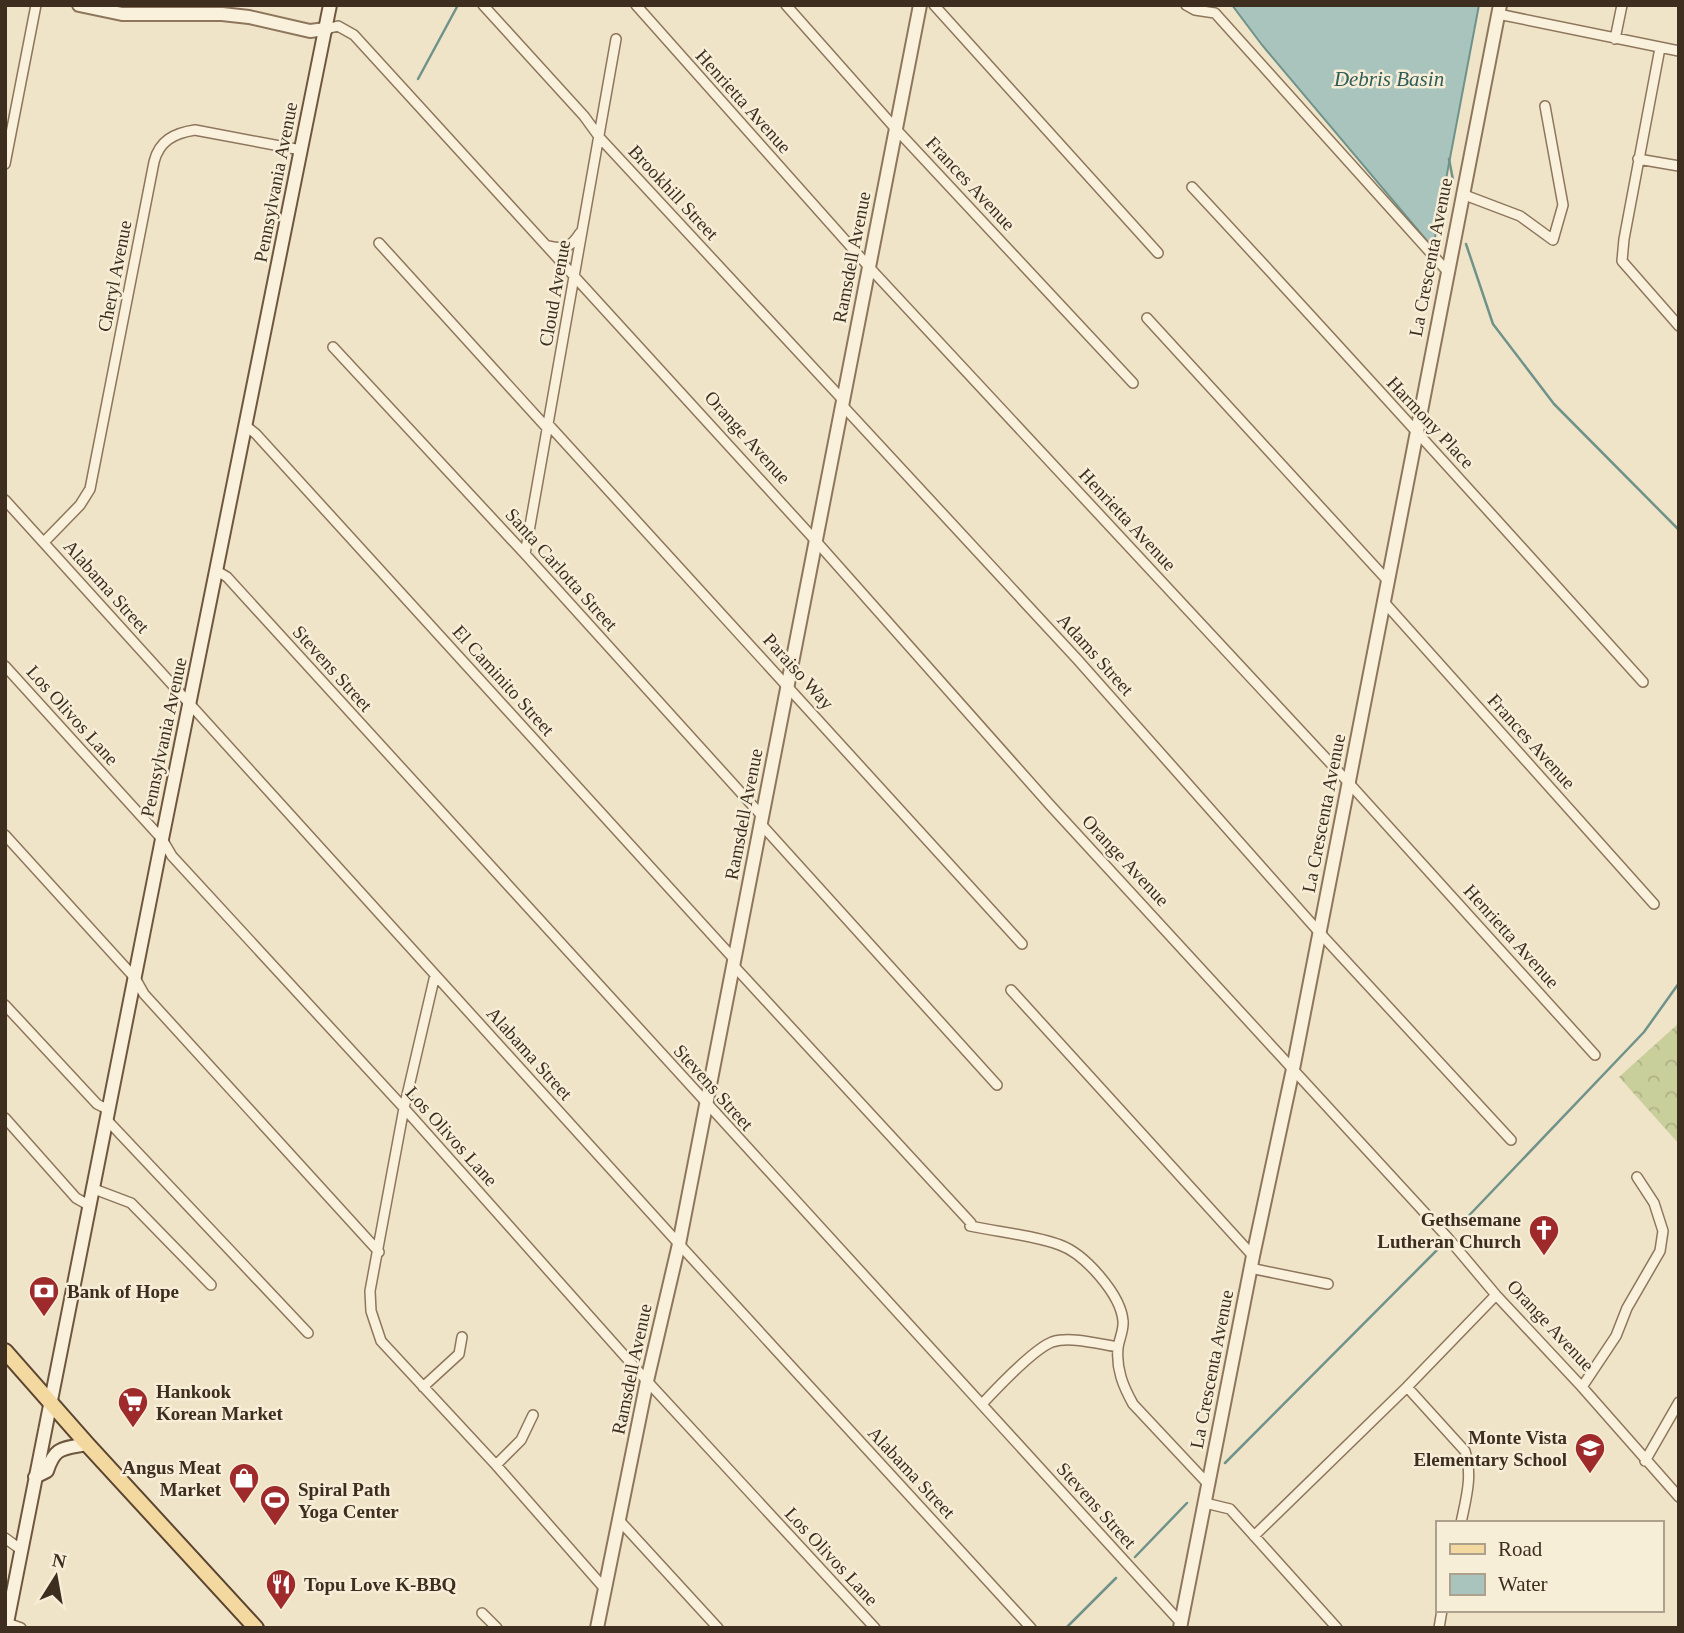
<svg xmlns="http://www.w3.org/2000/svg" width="1684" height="1633" viewBox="0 0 1684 1633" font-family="'Times New Roman',serif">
<defs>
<pattern id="park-crowns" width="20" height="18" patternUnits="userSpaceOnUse" patternTransform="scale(1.75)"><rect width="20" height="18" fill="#c9cf9b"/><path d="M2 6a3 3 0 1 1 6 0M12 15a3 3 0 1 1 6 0" fill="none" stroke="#aeb285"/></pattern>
</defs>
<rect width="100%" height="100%" fill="#f0e4c8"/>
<!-- park -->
<path fill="url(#park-crowns)" d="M1679,1023V1144L1619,1077Z"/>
<!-- water -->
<path fill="#a9c4bc" stroke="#6f938a" stroke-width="2" d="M1232,5H1479L1433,248L1262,45Z"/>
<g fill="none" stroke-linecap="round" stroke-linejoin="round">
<!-- stream -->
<path stroke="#6f938a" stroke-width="2.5" d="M418,79L458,5
M1449,159L1453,180
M1466,244L1493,324L1554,404L1679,530
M1459,1226L1644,1032L1679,983
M1225,1463L1439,1248
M1135,1557L1187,1503
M1066,1628L1116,1578"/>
<!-- minor casing -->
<g stroke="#8d765c" stroke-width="12">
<path id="minor" d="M483,5L584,116L600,138L843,400
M636,5L869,267L1348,782L1595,1055
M786,5L895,128L1133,383
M934,5L1158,253
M1186,5L1195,10L1215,13L1447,271
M1498,14L1679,51
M326,29L338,26L354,35L815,540L1050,805L1448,1238L1496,1295L1582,1387L1679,1497
M1615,39L1622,5
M1660,48L1624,239L1622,261L1679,326
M1638,159L1679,166
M5,164L36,5
M1192,187C1344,350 1493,516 1643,682
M1462,194L1520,216L1553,240L1563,205L1545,106
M379,243L547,428
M549,246C565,250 571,247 580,233
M1147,318L1388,581
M333,347L525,554L762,816
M842,405L1077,659L1319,932L1511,1140
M548,424L1022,944
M246,426L256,434L734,959
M5,500L679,1244L1031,1628
M44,542L80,505L90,489L154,162C159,141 174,133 195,130L301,150
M525,554L616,39
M217,571L227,577L1182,1624
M1384,602L1654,904
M5,666L162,839L172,856L404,1108L647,1381L875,1628
M760,823L997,1085
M5,835L135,978L144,994L379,1252
M733,965L971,1223
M435,975L404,1108L370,1291L371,1311L381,1341L496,1465L605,1589
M1011,990L1253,1256
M5,1005L97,1104L109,1110
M5,1118L76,1198L90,1206
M107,1120L308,1333
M94,1189L131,1203L211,1285
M970,1226C998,1232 1033,1235 1060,1245C1085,1254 1121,1295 1123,1321C1124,1330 1119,1339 1118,1348C1116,1369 1123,1386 1133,1404L1208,1484
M1250,1268L1328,1284
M423,1387L459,1354L462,1337
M1407,1387L1465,1451C1473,1476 1466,1498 1461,1523
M1582,1387L1616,1336L1627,1308L1660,1251L1663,1231L1654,1203L1637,1177
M982,1404C996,1389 1034,1349 1052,1342C1071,1336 1098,1344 1118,1347
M1645,1461L1679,1402
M496,1465L521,1440L533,1415
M1205,1503L1230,1509L1337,1628
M618,1519L718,1628
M1254,1536L1407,1387L1496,1295
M5,1538L20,1549
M482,1613L497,1628
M7,1623L21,1628
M1439,1628L1442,1610"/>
</g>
<!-- tertiary casing -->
<g stroke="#8d765c" stroke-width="16">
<path id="tertiary" d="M79,5L122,14H222L249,17L310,31L326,29
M597,1628L647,1381L679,1244L920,5
M1180,1628L1253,1256L1293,1069L1500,5"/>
</g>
<!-- secondary casing -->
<g stroke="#6f573f" stroke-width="16">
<path id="secondary" d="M35,1477L47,1471C55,1446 63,1449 87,1444
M6,1628L162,839L330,5"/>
</g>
<!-- primary casing -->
<g stroke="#5b4430" stroke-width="18">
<path id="primary" d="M5,1351L87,1444L256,1628"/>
</g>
<!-- minor -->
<use href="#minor" stroke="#faf1dc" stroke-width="9"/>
<!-- tertiary -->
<use href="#tertiary" stroke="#faf1dc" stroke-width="12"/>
<!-- secondary -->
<use href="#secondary" stroke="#faf1dc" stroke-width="12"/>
<!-- primary -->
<use href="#primary" stroke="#f3d9a0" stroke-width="14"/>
</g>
<!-- icons -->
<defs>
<g id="church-pin" transform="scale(1.575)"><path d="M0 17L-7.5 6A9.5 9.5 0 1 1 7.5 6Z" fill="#9e2a2b" stroke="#f7eed8"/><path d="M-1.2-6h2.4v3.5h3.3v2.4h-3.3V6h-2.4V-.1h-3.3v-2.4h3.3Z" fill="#fff"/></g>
<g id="bank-pin" transform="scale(1.575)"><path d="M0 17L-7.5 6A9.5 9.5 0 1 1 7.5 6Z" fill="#9e2a2b" stroke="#f7eed8"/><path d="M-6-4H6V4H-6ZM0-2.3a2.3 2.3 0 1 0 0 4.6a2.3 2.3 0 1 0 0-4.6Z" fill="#fff"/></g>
<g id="supermarket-pin" transform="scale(1.575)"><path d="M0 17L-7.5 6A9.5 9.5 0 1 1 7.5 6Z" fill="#9e2a2b" stroke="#f7eed8"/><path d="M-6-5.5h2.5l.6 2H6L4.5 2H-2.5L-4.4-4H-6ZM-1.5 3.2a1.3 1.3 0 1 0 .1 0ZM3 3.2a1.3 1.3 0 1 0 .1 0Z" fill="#fff"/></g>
<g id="school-pin" transform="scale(1.575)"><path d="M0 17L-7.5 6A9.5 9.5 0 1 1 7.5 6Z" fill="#9e2a2b" stroke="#f7eed8"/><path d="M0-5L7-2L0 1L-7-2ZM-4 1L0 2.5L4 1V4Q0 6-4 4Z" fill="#fff"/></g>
<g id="shop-pin" transform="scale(1.575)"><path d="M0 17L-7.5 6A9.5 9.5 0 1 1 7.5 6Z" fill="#9e2a2b" stroke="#f7eed8"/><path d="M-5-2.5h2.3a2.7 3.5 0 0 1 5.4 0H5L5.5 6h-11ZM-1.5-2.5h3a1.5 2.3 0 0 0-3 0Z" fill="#fff"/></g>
<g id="stadium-pin" transform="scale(1.575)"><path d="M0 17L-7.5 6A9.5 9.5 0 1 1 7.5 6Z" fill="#9e2a2b" stroke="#f7eed8"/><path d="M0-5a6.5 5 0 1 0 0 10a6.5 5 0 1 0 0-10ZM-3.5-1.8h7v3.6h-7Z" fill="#fff"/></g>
<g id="restaurant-pin" transform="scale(1.575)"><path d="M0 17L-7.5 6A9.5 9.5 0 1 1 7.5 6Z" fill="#9e2a2b" stroke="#f7eed8"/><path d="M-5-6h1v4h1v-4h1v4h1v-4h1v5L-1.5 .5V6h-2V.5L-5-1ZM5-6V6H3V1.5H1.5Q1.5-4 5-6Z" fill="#fff"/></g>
</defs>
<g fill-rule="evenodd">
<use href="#church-pin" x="1544" y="1230"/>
<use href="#bank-pin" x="44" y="1291"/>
<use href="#supermarket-pin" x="133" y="1402"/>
<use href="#school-pin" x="1590" y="1448"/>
<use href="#shop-pin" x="244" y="1478"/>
<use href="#stadium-pin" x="275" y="1500"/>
<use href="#restaurant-pin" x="281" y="1584"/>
</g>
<g text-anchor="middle" stroke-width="5" stroke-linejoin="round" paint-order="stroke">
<!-- street labels -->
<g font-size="19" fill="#3d2e20" stroke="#f7eed8">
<text transform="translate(744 101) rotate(48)" y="7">Henrietta Avenue</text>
<text transform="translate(275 182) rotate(-79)" y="7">Pennsylvania Avenue</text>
<text transform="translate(971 183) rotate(47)" y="7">Frances Avenue</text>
<text transform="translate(674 192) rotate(47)" y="7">Brookhill Street</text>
<text transform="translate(851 257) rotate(-79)" y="7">Ramsdell Avenue</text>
<text transform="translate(1430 257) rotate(-79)" y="7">La Crescenta Avenue</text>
<text transform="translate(114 276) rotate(-79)" y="7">Cheryl Avenue</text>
<text transform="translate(554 293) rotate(-80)" y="7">Cloud Avenue</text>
<text transform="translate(1431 422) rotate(47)" y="7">Harmony Place</text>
<text transform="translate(748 437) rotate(48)" y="7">Orange Avenue</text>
<text transform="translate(1128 519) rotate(47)" y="7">Henrietta Avenue</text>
<text transform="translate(562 569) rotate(48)" y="7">Santa Carlotta Street</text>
<text transform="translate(107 586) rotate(48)" y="7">Alabama Street</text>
<text transform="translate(1096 654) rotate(48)" y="7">Adams Street</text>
<text transform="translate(333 668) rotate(48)" y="7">Stevens Street</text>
<text transform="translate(799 671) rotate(48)" y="7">Paraiso Way</text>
<text transform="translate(504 680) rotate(48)" y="7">El Caminito Street</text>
<text transform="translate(73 715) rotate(48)" y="7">Los Olivos Lane</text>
<text transform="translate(163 737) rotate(-78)" y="7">Pennsylvania Avenue</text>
<text transform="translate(1532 741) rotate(48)" y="7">Frances Avenue</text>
<text transform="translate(1323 813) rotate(-79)" y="7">La Crescenta Avenue</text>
<text transform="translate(743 814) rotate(-79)" y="7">Ramsdell Avenue</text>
<text transform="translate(1126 860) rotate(47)" y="7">Orange Avenue</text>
<text transform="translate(1512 936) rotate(48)" y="7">Henrietta Avenue</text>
<text transform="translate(530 1053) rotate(48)" y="7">Alabama Street</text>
<text transform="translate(714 1087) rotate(48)" y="7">Stevens Street</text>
<text transform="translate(452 1136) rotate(48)" y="7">Los Olivos Lane</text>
<text transform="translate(1551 1325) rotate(47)" y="7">Orange Avenue</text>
<text transform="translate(631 1369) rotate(-78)" y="7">Ramsdell Avenue</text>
<text transform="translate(1211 1369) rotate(-79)" y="7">La Crescenta Avenue</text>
<text transform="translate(912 1472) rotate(47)" y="7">Alabama Street</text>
<text transform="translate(1097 1505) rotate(48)" y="7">Stevens Street</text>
<text transform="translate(832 1556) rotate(47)" y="7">Los Olivos Lane</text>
</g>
<!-- poi labels -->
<g font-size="19" font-weight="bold" fill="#3d2e20" stroke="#f7eed8" text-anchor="start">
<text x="1521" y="1226" text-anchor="end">Gethsemane<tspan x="1521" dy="22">Lutheran Church</tspan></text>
<text x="67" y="1298">Bank of Hope</text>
<text x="156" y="1398">Hankook<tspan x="156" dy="22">Korean Market</tspan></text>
<text x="1567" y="1444" text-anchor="end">Monte Vista<tspan x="1567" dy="22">Elementary School</tspan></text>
<text x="221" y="1474" text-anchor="end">Angus Meat<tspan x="221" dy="22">Market</tspan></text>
<text x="298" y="1496">Spiral Path<tspan x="298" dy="22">Yoga Center</tspan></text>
<text x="304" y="1591">Topu Love K-BBQ</text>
</g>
<!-- water labels -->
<g font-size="21" font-style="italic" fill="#2f5d5a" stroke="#f7eed8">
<text x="1389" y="86">Debris Basin</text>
</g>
</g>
<!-- border -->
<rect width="1684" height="1633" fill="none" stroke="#3d2e20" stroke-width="14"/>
<!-- legend -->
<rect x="1436" y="1521" width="228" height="91" fill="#f7eed8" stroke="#ada18e" stroke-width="2"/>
<rect x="1450" y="1544" width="35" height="10" fill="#f3d9a0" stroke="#ada18e" stroke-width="2"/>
<text x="1498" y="1556" font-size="21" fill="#3d2e20">Road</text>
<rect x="1450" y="1574" width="35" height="21" fill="#a9c4bc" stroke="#ada18e" stroke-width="2"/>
<text x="1498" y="1591" font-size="21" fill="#3d2e20">Water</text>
<!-- north arrow -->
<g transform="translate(56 1577) rotate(11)" stroke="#f7eed8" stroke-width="5" paint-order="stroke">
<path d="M0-5L12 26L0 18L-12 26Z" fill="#3d2e20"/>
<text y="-10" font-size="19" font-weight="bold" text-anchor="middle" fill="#3d2e20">N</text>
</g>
</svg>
